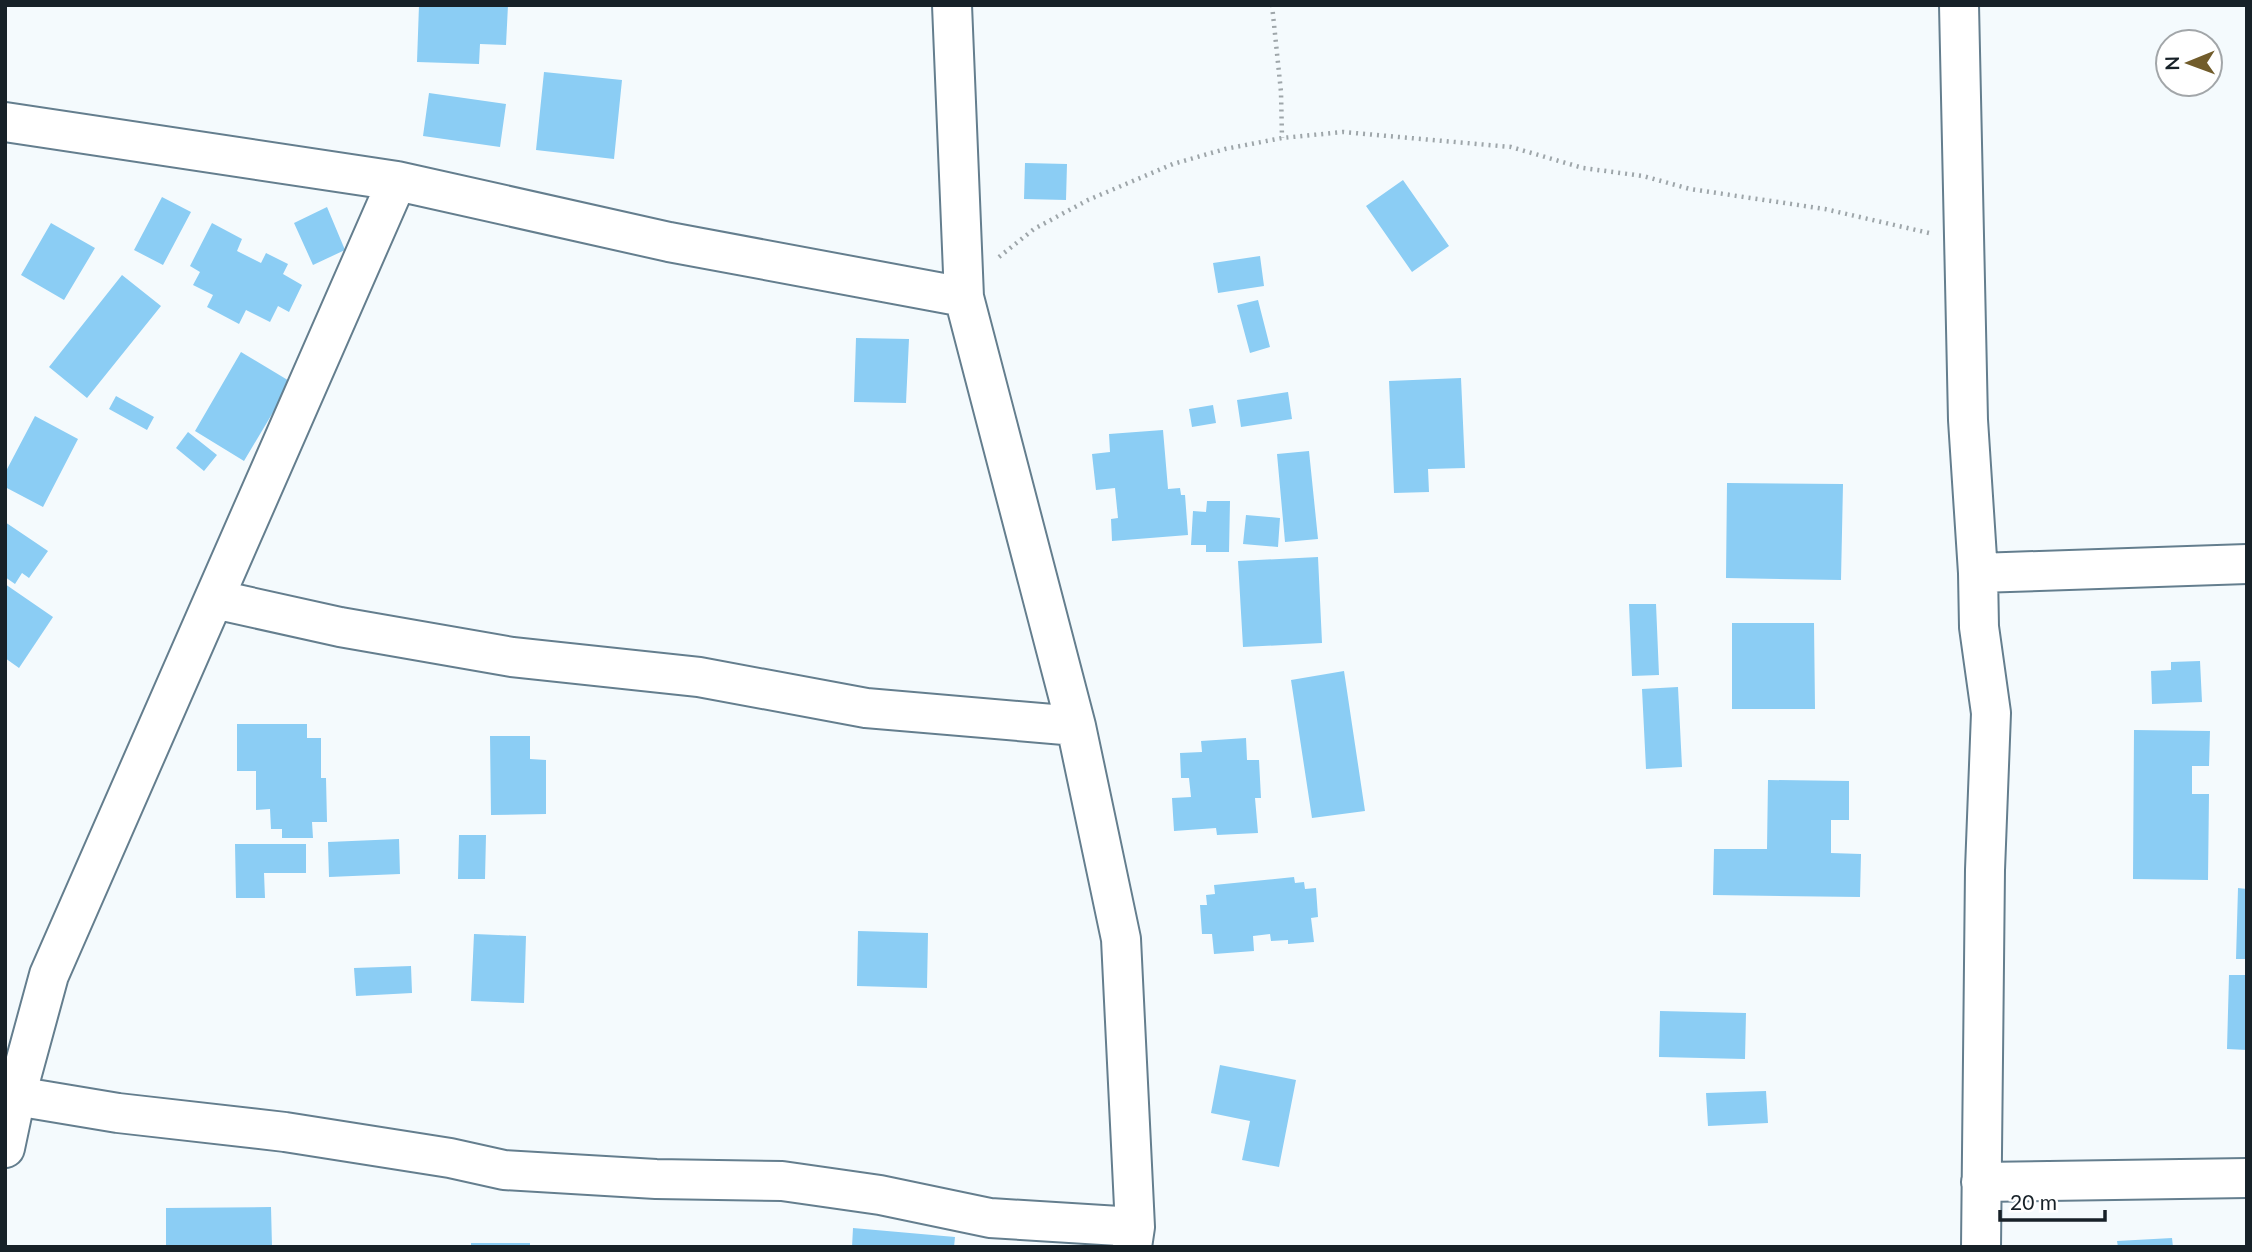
<svg xmlns="http://www.w3.org/2000/svg" width="2252" height="1252" viewBox="0 0 2252 1252" font-family="Lato,sans-serif">
<rect width="100%" height="100%" fill="#f4fafd"/>
<!-- building -->
<path fill="#8bcdf4" d="M419,5H508L506,45L480,44L479,64L417,62Z
M544,72L622,80L614,159L536,150Z
M429,93L506,104L500,147L423,136Z
M1025,163L1067,164L1066,200L1024,199Z
M1403,180L1449,246L1412,272L1366,206Z
M162,197L191,212L163,265L134,250Z
M327,207L345,250L313,265L294,223Z
M51,223L95,248L64,300L21,275Z
M212,223L242,239L237,251L261,263L266,253L288,264L283,274L302,285L289,312L278,306L270,322L246,310L239,324L207,307L213,295L193,285L200,272L190,266Z
M1260,256L1264,286L1218,293L1213,263Z
M122,275L161,306L87,398L49,367Z
M1258,300L1270,347L1250,353L1237,305Z
M856,338L909,339L906,403L854,402Z
M241,352L291,382L244,461L195,431Z
M1461,378L1465,468L1428,469L1429,492L1394,493L1389,381Z
M1288,392L1292,419L1241,427L1237,400Z
M116,396L154,417L147,430L109,409Z
M1213,405L1216,423L1192,427L1189,409Z
M35,416L78,439L43,507L5,487V473Z
M1163,430L1168,489L1180,488L1181,495H1185L1188,535L1112,541L1111,519L1118,518L1115,488L1096,490L1092,454L1110,452L1109,434Z
M188,432L217,455L204,471L176,448Z
M1309,451L1318,539L1285,542L1277,454Z
M1727,483L1843,484L1841,580L1726,578Z
M1207,501H1230L1229,552H1206V545H1191L1193,511L1206,512Z
M1246,515L1280,518L1278,547L1243,544Z
M5,522L48,551L29,578L22,573L15,584L5,577Z
M1318,557L1322,643L1243,647L1238,561Z
M5,584L53,617L19,668L5,658Z
M1629,604H1656L1659,675L1632,676Z
M1732,623H1814L1815,709H1732Z
M2200,661L2202,702L2152,704L2151,671L2171,670V662Z
M1344,671L1365,811L1312,818L1291,680Z
M1678,687L1682,767L1646,769L1642,689Z
M237,724H307V738H321V778H326L327,822H312L313,838H282V829H271L270,809L256,810V771H237Z
M2134,730L2210,731L2209,766H2192V794H2209L2208,880L2133,879Z
M490,736H530V759L546,760V814L491,815Z
M1246,738L1247,760H1259L1261,798H1255L1258,833L1217,835L1216,828L1174,831L1172,798L1191,797L1189,778H1181L1180,753L1202,752L1201,741Z
M1768,780L1849,781V820H1831V853L1861,854L1860,897L1713,895L1714,849H1767Z
M459,835H486L485,879H458Z
M399,839L400,874L329,877L328,842Z
M235,844H306V873H264L265,898H236Z
M1294,877L1295,883L1304,882L1305,889L1316,888L1318,917L1311,918L1314,942L1288,944V940L1271,941L1270,934L1253,936L1254,951L1214,954L1212,934H1202L1200,905H1207L1206,895L1215,894L1214,885Z
M2238,888L2247,889V959H2236Z
M858,931L928,933L927,988L857,986Z
M474,934L526,936L524,1003L471,1001Z
M411,966L412,993L356,996L354,968Z
M2229,975H2247V1050L2227,1049Z
M1660,1011L1746,1013L1745,1059L1659,1057Z
M1220,1065L1296,1080L1279,1167L1242,1160L1250,1121L1211,1113Z
M1766,1091L1768,1123L1708,1126L1706,1093Z
M271,1207L272,1247H166V1208Z
M853,1228L955,1237L954,1247H852Z
M2172,1238L2173,1247H2118L2117,1241Z
M471,1243H530V1247H471Z"/>
<g fill="none" stroke-linecap="round" stroke-linejoin="round">
<!-- minor casing -->
<g stroke="#647e8e" stroke-width="42">
<path id="minor" d="M952,5L964,297
M1959,5L1968,420L1978,573L1979,627L1991,713L1985,870L1981,1247
M5,122L397,181L669,242L964,297L1076,726L1121,939L1135,1227L1132,1247
M1978,573L2247,564
M214,599L340,627L512,657L699,677L866,708L1076,726
M16,1096L118,1113L285,1132L450,1158L504,1170L656,1179L782,1181L880,1195L990,1218L1135,1227
M5,1148L16,1096L49,975L397,181
M1981,1182L2247,1178"/>
</g>
<!-- path -->
<path stroke="#9ea6aa" stroke-width="4.5" stroke-dasharray="2 5" stroke-linecap="butt" d="M1272,5L1281,92L1282,138
M999,257L1034,229L1088,200L1173,164L1225,149L1282,138L1343,132L1511,147L1583,168L1643,176L1690,189L1825,209L1929,233"/>
<!-- minor -->
<use href="#minor" stroke="#fff" stroke-width="38"/>
</g>
<!-- border -->
<rect width="2252" height="1252" fill="none" stroke="#172128" stroke-width="14"/>
<!-- north arrow -->
<g transform="translate(2189 63) rotate(269)"><circle r="33" fill="#ffffff" stroke="#a2a6a9" stroke-width="2"/>
<path d="M0-5L12 26L0 18L-12 26Z" fill="#715c2b"/>
<text y="-10" font-size="19" font-weight="bold" text-anchor="middle" fill="#172128">N</text>
</g>
<!-- scale -->
<path d="M2000 1210v10h105v-10" fill="none" stroke="#172128" stroke-width="3.5"/>
<text x="2010" y="1210" font-size="21" fill="#172128" stroke="#ffffff" stroke-width="5" paint-order="stroke">20 m</text>
</svg>
